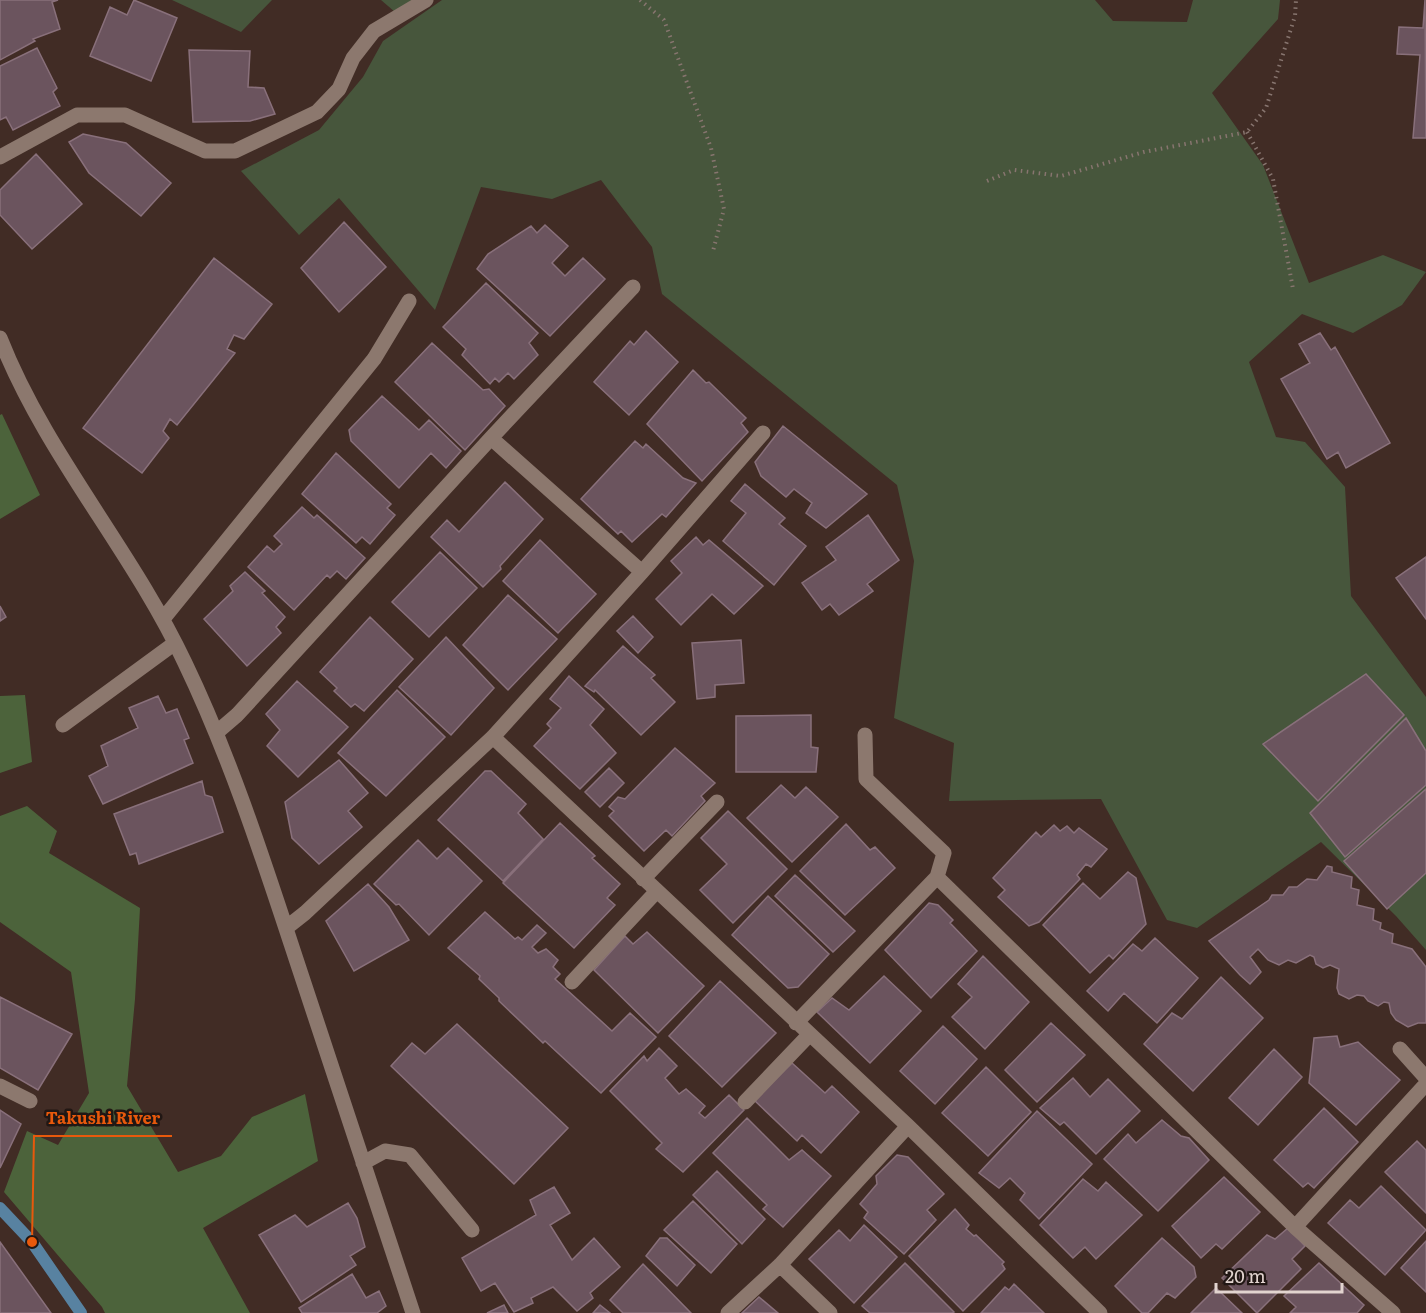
<svg xmlns="http://www.w3.org/2000/svg" width="1426" height="1313" viewBox="0 0 1426 1313" font-family="Literata,serif">
<rect width="100%" height="100%" fill="#412c25"/>
<!-- green -->
<path fill="#47563c" d="M172,0H272L241,32Z
M381,0H412L395,12Z
M442,0H1095L1113,21L1187,22L1193,0H1280L1278,19L1212,93L1263,165L1309,283L1383,255L1426,272L1402,305L1353,333L1302,314L1249,362L1276,437L1305,442L1345,487L1351,596L1426,697V950L1396,916L1321,842L1197,928L1167,920L1101,799L949,801L954,743L894,718L914,561L897,485L662,294L652,247L601,180L552,199L481,187L435,310L339,198L299,235L241,171L319,130L363,77L383,41Z"/>
<!-- forest -->
<path fill="#4c633b" d="M2,414L40,495L0,519V415Z
M25,695L32,762L0,773V696Z
M27,806L57,831L49,853L140,908L135,999L127,1086L178,1172L221,1156L252,1117L305,1094L318,1161L203,1228L250,1313H105L102,1307L4,1192L27,1131L58,1145L89,1093L71,972L0,922V816Z"/>
<g fill="none" stroke-linecap="round" stroke-linejoin="round">
<!-- stream -->
<path stroke="#5882a1" stroke-width="12" d="M0,1208L32,1242L81,1313"/>
</g>
<!-- building -->
<path fill="#6b545e" stroke="#89707b" stroke-width="1.5" d="M0,0H58L52,2L60,29L33,39L35,41L0,60Z
M134,0L177,18L151,81L90,56L110,7L127,15Z
M1425,0L1426,138H1413L1420,55L1397,54L1399,27L1423,28Z
M37,48L57,88L53,92L60,106L13,130L6,117L0,120V66Z
M189,50L250,51L248,87L264,88L275,114L250,121L193,122Z
M83,134L126,143L171,183L141,216L89,173L69,142Z
M36,154L82,204L32,249L0,215V190Z
M344,222L386,267L339,312L301,268Z
M545,225L568,246L552,263L565,276L583,258L605,279L550,336L477,269L488,254L531,226L537,233Z
M214,258L272,304L244,339L234,335L227,349L235,353L177,425L170,419L163,431L169,438L142,473L83,428Z
M486,283L538,333L529,343L538,355L514,379L508,373L499,382L495,378L490,384L462,355L466,349L443,327Z
M646,331L678,362L629,415L594,382L630,341L634,345Z
M1320,333L1331,350L1335,347L1390,443L1346,468L1338,452L1327,459L1281,379L1310,363L1299,344Z
M432,343L483,390L489,389L505,406L465,450L395,382Z
M693,370L706,383L709,382L746,418L741,423L748,432L702,481L647,424Z
M382,396L419,430L429,420L461,451L446,468L431,453L399,488L351,441L349,430Z
M783,426L867,494L826,528L806,513L812,503L794,489L786,497L761,476L755,462Z
M635,441L643,448L646,444L683,478L696,483L666,517L662,514L632,542L621,531L618,534L581,499Z
M336,453L391,504L387,508L395,515L370,544L362,537L356,543L302,494Z
M505,482L543,519L500,566L501,569L483,587L431,537L447,520L459,532Z
M745,484L785,518L779,524L806,546L774,585L723,541L746,513L731,501Z
M302,507L314,518L317,515L365,558L346,579L337,571L330,578L327,575L294,610L248,567L267,546L274,552L282,544L274,536Z
M868,515L899,560L867,584L873,591L839,615L830,604L822,610L802,583L836,560L826,547Z
M696,537L703,545L709,540L763,586L734,614L712,594L681,625L656,599L682,573L671,561Z
M540,540L596,594L558,633L503,581Z
M440,552L477,588L429,637L392,602Z
M1426,557V619L1396,578Z
M245,572L265,591L262,593L285,617L276,627L281,633L247,666L204,619L233,591L230,586Z
M508,595L557,639L508,690L463,645Z
M0,606L6,617L0,621Z
M633,616L653,637L638,653L617,631Z
M370,617L413,659L364,711L355,704L351,707L334,691L337,688L320,672Z
M446,637L494,688L451,735L399,687Z
M741,640L744,683L715,685V697L697,699L692,643Z
M623,646L655,675L651,678L675,702L641,735L595,690L594,692L585,686Z
M1366,674L1404,715L1318,801L1263,744Z
M569,676L604,709L590,725L616,753L580,789L534,746L551,728L547,724L561,708L550,699Z
M297,681L348,727L298,777L267,746L280,730L266,714Z
M397,690L445,737L386,796L338,753Z
M158,696L166,713L177,709L189,738L184,740L193,763L103,804L89,776L108,766L101,746L138,728L129,708Z
M811,715V747L818,748L816,772H736V716Z
M1406,718L1426,751V785L1345,857L1310,813Z
M675,748L715,783L701,796L705,801L672,836L666,830L644,851L609,816L614,811L609,807L618,797L625,799Z
M339,760L368,793L348,811L362,827L319,864L292,838L285,802Z
M609,768L624,783L600,807L585,792Z
M485,771H491L526,804L518,813L543,839L503,881L438,820Z
M202,781L205,795L212,797L223,832L139,864L136,853L130,855L114,814Z
M781,785L795,798L806,787L838,817L792,862L747,818Z
M1426,789V873L1387,909L1344,861Z
M728,811L787,869L733,923L700,890L727,864L701,838Z
M560,823L595,856L592,858L620,884L607,898L615,905L574,948L503,883Z
M846,824L870,850L875,847L895,868L845,915L800,871Z
M1054,825L1060,831L1067,826L1074,833L1079,828L1107,849L1091,867L1086,864L1077,875L1080,879L1039,922L1029,926L998,897L1005,890L993,878L1036,832L1041,837Z
M418,840L437,859L448,848L482,881L429,935L399,904L396,905L374,884Z
M1327,866L1332,867V872L1352,877L1351,888L1359,890L1357,905L1374,909L1373,920L1381,923L1380,929L1393,934L1392,943L1412,949L1426,967V1023H1418L1408,1027L1396,1020L1391,1013L1389,1003L1384,1002L1378,1006L1368,1001L1364,996L1357,995L1349,999L1339,994L1337,988L1339,969L1330,965L1323,968L1316,964L1314,957L1310,955L1296,963L1288,960L1279,965L1268,960L1258,949L1250,957L1261,972L1250,984L1240,975L1209,941L1269,900L1272,895H1283L1289,887H1297L1307,879L1317,880Z
M1128,872L1136,878L1146,924L1113,959L1109,955L1090,973L1043,925L1083,883L1100,899Z
M795,875L855,931L833,952L775,896Z
M368,884L389,907L409,940L354,971L326,921Z
M768,896L829,954L798,987L788,988L732,935Z
M929,903L938,905L953,920L950,923L977,951L931,998L885,950Z
M485,912L515,939L518,937L522,940L537,925L546,933L532,947L538,953L546,949L558,960L553,967L560,974L555,979L612,1031L630,1013L656,1037L601,1093L545,1041L543,1043L499,1001V998L479,979L480,976L448,948Z
M647,932L704,986L658,1033L594,970L625,936L633,944Z
M1155,938L1198,978L1157,1023L1124,993L1108,1011L1087,991L1133,944L1142,951Z
M983,956L1029,1002L985,1049L952,1017L972,997L958,984Z
M884,976L921,1011L870,1063L817,1012L832,998L849,1010Z
M1221,977L1263,1018L1193,1091L1144,1044L1172,1013L1182,1019Z
M720,981L776,1033L722,1087L669,1036Z
M0,997L72,1034L38,1090L0,1068Z
M1051,1023L1085,1055L1037,1102L1005,1070Z
M457,1024L568,1128L514,1184L391,1066L412,1043L425,1054Z
M943,1026L977,1059L935,1104L900,1071Z
M1337,1036L1340,1047L1358,1042L1400,1080L1356,1125L1309,1083L1314,1038Z
M659,1048L677,1066L665,1078L679,1094L686,1089L705,1106L699,1113L705,1118L729,1095L744,1110L683,1172L656,1149L662,1143L610,1091L644,1056L647,1061Z
M1274,1049L1302,1077L1258,1125L1229,1098Z
M792,1063L825,1093L832,1086L859,1112L821,1153L802,1135L797,1141L754,1100Z
M986,1067L1031,1112L988,1156L942,1113Z
M1073,1078L1090,1097L1108,1079L1140,1111L1096,1154L1064,1122L1060,1125L1040,1108Z
M1324,1108L1358,1142L1314,1188L1308,1183L1303,1187L1274,1160Z
M0,1110L21,1124L0,1168Z
M1037,1111L1092,1164L1039,1219L1020,1200L1025,1193L1010,1178L999,1188L979,1173Z
M747,1118L789,1160L802,1150L831,1176L783,1227L763,1209L767,1205L713,1153Z
M1162,1120L1181,1136L1189,1138L1209,1160L1158,1211L1104,1159L1128,1134L1136,1143Z
M1417,1141L1426,1150V1213L1385,1172Z
M897,1155L908,1157L944,1194L927,1210L936,1220L904,1254L864,1218L868,1212L860,1204L877,1184L876,1176Z
M717,1171L765,1219L742,1244L693,1195Z
M1224,1177L1260,1212L1222,1249L1216,1244L1201,1258L1172,1226Z
M1083,1179L1098,1191L1106,1182L1142,1215L1096,1259L1085,1247L1073,1258L1040,1225Z
M1381,1186L1426,1230L1385,1275L1328,1223L1350,1200L1359,1208Z
M554,1187L570,1213L550,1225L572,1260L594,1238L620,1267L590,1293L593,1298L577,1311L553,1287L531,1298L533,1303L514,1312L495,1283L481,1291L462,1258L536,1215L530,1200Z
M693,1201L737,1244L711,1273L664,1230Z
M348,1203L357,1218L365,1247L350,1256L356,1265L301,1302L259,1235L295,1215L307,1227Z
M955,1209L969,1225L966,1229L974,1236L976,1235L1004,1262L1002,1264L1005,1269L963,1311L909,1256Z
M864,1225L897,1257L854,1303L809,1259L839,1230L850,1241Z
M1288,1228L1305,1246L1292,1259L1301,1269L1257,1313L1222,1278L1267,1235L1275,1239Z
M660,1238H667L695,1265L677,1286L646,1256Z
M1162,1238L1194,1267L1196,1277L1175,1298L1167,1293L1148,1313H1142L1115,1286Z
M1426,1241V1292L1401,1268Z
M0,1242L51,1313H0Z
M905,1263L954,1312L952,1313H870L862,1306Z
M1319,1263L1364,1305L1357,1313H1290L1296,1307L1284,1296Z
M643,1264L691,1313H623L610,1300Z
M352,1274L366,1298L379,1291L386,1306L377,1313H302L299,1308Z
M1014,1284L1044,1313H981L1005,1287L1009,1290Z
M1216,1288L1242,1313H1191Z
M759,1297L778,1313H742Z
M504,1305L508,1313H487Z
M600,1305L610,1313H593Z"/>
<g fill="none" stroke-linecap="round" stroke-linejoin="round">
<!-- path -->
<path stroke="#87756f" stroke-width="4" stroke-dasharray="1.5 4.5" stroke-linecap="butt" d="M640,0L664,20L711,148L724,209L713,251
M1247,132L1273,179L1293,289
M987,181L1014,170L1061,176L1144,152L1247,132L1266,108L1295,16L1296,0"/>
<!-- minor -->
<path stroke="#8c786e" stroke-width="15" d="M0,157L77,115H125L205,151H235L317,112L339,89L353,58L374,31L426,0
M0,338C46,455 132,550 185,663C232,761 265,865 299,968C337,1083 375,1198 413,1313
M491,438L642,572
M163,619L374,359L409,301
M63,725L175,643
M216,733L237,715L491,438L633,287
M865,735L866,779L944,853L937,877
M493,737L908,1126L1100,1313
M643,879L717,802
M286,928L305,913L493,737L642,572L763,433
M572,982L656,892
M796,1023L937,877L1295,1227L1393,1313
M1400,1049L1426,1078
M0,1086L30,1101
M745,1102L809,1035
M363,1163L385,1151L410,1155L472,1230
M1295,1227L1426,1084
M780,1265L830,1313
M728,1313L780,1265L908,1126"/>
</g>
<!-- callouts -->
<path fill="none" stroke="#e8590c" stroke-width="2" d="M32 1242L34 1136H172"/>
<circle fill="#e8590c" stroke="#211714" stroke-width="2" cx="32" cy="1242" r="6"/>
<g font-size="16" text-anchor="middle" font-weight="bold" fill="#e8590c" stroke="#211714" stroke-width="5" stroke-linejoin="round" paint-order="stroke">
<text x="103" y="1124">Takushi River</text>
</g>
<!-- scale -->
<path d="M1216 1283v9h126v-9" fill="none" stroke="#e2d4cf" stroke-width="3"/>
<text x="1225" y="1283" font-size="18" fill="#e2d4cf" stroke="#211714" stroke-width="4.5" paint-order="stroke">20 m</text>
</svg>
